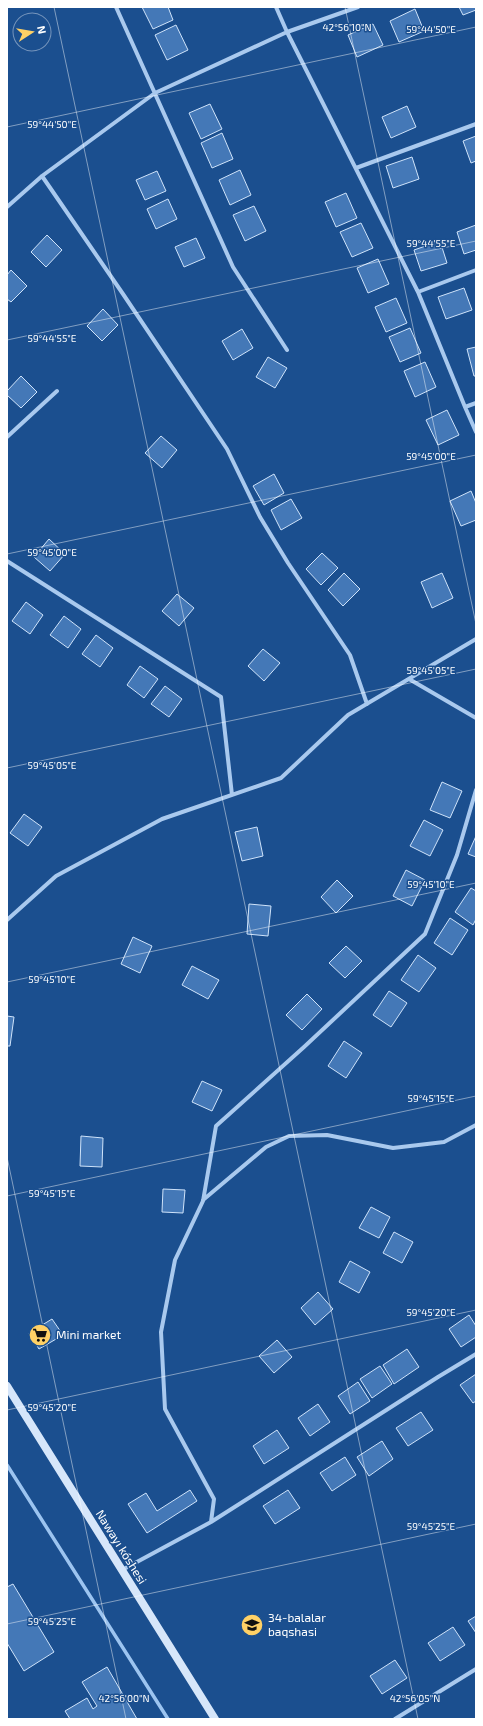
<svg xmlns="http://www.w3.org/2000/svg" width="483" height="1726" viewBox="0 0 483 1726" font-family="'Exo 2',sans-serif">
<rect width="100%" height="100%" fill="#1b4f8f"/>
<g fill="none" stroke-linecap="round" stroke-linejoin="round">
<!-- stream -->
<path stroke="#9cc4f0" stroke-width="3.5" d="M7,1465L168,1719"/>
</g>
<!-- building -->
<path fill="#4478b7" stroke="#cfe3fa" d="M142,7H168L173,20L153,29Z
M459,7H476V10L463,15Z
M415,9L424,31L399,42L390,21Z
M373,24L383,45L357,57L348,35Z
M176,25L188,50L167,60L155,35Z
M210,104L222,129L201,139L189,113Z
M407,106L416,127L391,138L382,117Z
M222,133L233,159L212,168L201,143Z
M476,136V161L471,163L463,141Z
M412,157L419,179L393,188L386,166Z
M240,170L251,195L230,205L219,180Z
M157,171L166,191L145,200L136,180Z
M346,193L357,218L336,227L325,202Z
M168,199L177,219L156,229L147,209Z
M254,206L266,231L245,241L233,215Z
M361,223L373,248L352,257L340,232Z
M476,225V250L464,254L457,232Z
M47,235L62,250L46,267L31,252Z
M196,238L205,258L184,267L175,247Z
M440,241L447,263L421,271L414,250Z
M378,259L389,284L368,293L357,268Z
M11,270L27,286L11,302L7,299V275Z
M464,288L472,310L446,319L438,297Z
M396,298L407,323L386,332L375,307Z
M103,309L118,325L102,341L87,326Z
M410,328L421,353L400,362L389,337Z
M242,329L253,348L233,360L222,341Z
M476,347V376H474L467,349Z
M268,357L287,368L275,388L256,377Z
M425,362L436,387L415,397L404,371Z
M21,376L37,392L21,408L7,395V391Z
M447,410L459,435L438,445L426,420Z
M161,436L177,450L162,468L145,453Z
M274,474L284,493L264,505L253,486Z
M471,491L476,503V520L461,526L450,501Z
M291,499L302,518L281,530L271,510Z
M49,539L65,554L50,571L34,557Z
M322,553L338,568L321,585L306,569Z
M344,573L360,589L343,606L328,590Z
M442,573L453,598L432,608L421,582Z
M177,594L194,608L179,626L162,611Z
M26,602L43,615L30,634L12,621Z
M64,616L81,629L68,648L50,635Z
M96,635L113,648L100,667L82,654Z
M263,649L280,663L264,681L248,666Z
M140,666L158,679L144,698L127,685Z
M165,686L182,699L169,717L151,704Z
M442,782L462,791L450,818L430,810Z
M24,814L42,827L28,846L10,833Z
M424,820L443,830L430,856L410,846Z
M257,827L263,856L242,861L235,832Z
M476,836V857L468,854Z
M406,870L425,880L412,906L393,896Z
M337,880L353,896L336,913L321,897Z
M471,888L476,891V919L473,925L455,912Z
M249,904L271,906L268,936L247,934Z
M450,918L468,930L452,955L434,943Z
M133,937L152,946L140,973L121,964Z
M346,946L362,961L345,978L329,963Z
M418,955L436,968L419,992L401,980Z
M192,966L219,980L208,999L182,985Z
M389,991L407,1003L391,1027L373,1015Z
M307,994L322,1009L302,1030L286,1015Z
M7,1016L14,1017L10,1046H7Z
M344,1041L362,1053L346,1078L328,1066Z
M202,1081L222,1090L212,1111L192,1102Z
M81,1136L103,1138L102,1167L80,1166Z
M163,1189L185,1190L183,1213L162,1212Z
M371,1207L390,1217L379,1238L359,1228Z
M394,1232L413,1242L402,1263L383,1253Z
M350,1261L370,1272L359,1293L339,1282Z
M318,1292L333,1309L315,1325L301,1308Z
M469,1315L476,1326V1337L461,1347L449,1329Z
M52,1319L63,1335L39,1349L29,1333Z
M277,1340L292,1357L274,1373L259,1356Z
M407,1349L419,1367L394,1384L383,1365Z
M380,1366L392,1384L372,1398L360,1379Z
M476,1374V1401L473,1403L460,1385Z
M358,1382L370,1401L350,1414L338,1396Z
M318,1404L330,1422L310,1436L298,1418Z
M421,1412L433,1430L408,1446L396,1428Z
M277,1430L289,1448L264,1464L253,1446Z
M382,1441L393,1459L369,1476L357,1457Z
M345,1457L356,1475L332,1491L320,1473Z
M190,1490L197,1501L147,1533L128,1504L146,1493L157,1511Z
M288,1490L300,1508L275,1524L263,1506Z
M13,1584L54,1652L24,1671L7,1643V1587Z
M476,1616V1633L468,1621Z
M453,1627L465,1645L440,1661L428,1643Z
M395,1660L407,1678L382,1694L370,1676Z
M107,1667L137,1719H70L65,1711L87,1698L93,1709L97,1706L82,1682Z"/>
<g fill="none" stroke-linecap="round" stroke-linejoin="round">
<!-- minor -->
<path stroke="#a9c9ee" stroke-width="4" d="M116,7L233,267L287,350
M276,7L287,32L418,292L465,407L476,432
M356,168L476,124
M42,176L123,294L227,449L260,517L288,563L350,655L367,704
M7,207L42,176L155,93L287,32L358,7
M418,292L476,270
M465,407L476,403
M7,437L57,391
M7,561L221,697L232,795
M409,679L476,718
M7,920L56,876L162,819L281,778L348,715L476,639
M203,1200L266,1147L289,1136L327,1135L393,1148L444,1142L476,1125
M211,1522L214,1499L165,1409L161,1332L175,1260L203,1201L216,1126L304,1047L425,934L457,855L476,790
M122,1570L211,1522L438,1377L476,1354
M395,1719L476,1669"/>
<!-- secondary -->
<path stroke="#d6e6fa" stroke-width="8" d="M7,1386L215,1719"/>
</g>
<!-- ticks -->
<path fill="none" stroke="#fff" stroke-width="1" stroke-opacity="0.45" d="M54,7L418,1719M345,7L476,624M7,127L476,27M7,340L476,241M7,554L476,455M7,768L476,669M7,982L476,883M7,1157L126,1719M7,1196L476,1096M7,1410L476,1310M7,1624L476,1524"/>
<!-- icons -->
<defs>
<g id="supermarket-disc" transform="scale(1.15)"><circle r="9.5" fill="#ffd166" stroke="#1b4f8f"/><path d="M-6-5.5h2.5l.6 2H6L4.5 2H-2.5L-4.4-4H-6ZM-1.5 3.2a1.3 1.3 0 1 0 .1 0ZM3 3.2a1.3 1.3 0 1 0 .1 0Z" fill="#111"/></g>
<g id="school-disc" transform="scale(1.15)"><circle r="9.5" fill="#ffd166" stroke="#1b4f8f"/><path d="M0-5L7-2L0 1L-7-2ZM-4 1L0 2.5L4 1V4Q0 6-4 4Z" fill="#111"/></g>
</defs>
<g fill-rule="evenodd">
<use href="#supermarket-disc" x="40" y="1335"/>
<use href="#school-disc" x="252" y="1625"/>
</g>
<g text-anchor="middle" stroke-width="3" stroke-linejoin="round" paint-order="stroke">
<!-- poi labels -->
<g font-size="12" fill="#fff" stroke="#1b4f8f" text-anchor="start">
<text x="56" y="1339">Mini market</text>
<text x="268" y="1622">34-balalar<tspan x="268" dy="14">baqshasi</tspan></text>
</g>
<!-- street labels -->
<g font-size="12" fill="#fff" stroke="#1b4f8f">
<text transform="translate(121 1547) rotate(58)" y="4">Nawayı kóshesi</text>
</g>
</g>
<g font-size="10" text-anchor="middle" fill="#fff" stroke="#1b4f8f" stroke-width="3" stroke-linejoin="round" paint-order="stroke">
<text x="347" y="31">42°56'10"N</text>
<text x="431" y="33">59°44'50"E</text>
<text x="52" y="128">59°44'50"E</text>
<text x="431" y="247">59°44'55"E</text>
<text x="52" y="342">59°44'55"E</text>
<text x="431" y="460">59°45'00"E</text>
<text x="52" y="556">59°45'00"E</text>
<text x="431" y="674">59°45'05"E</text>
<text x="52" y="769">59°45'05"E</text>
<text x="431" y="888">59°45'10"E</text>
<text x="52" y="983">59°45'10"E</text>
<text x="431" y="1102">59°45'15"E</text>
<text x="52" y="1197">59°45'15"E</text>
<text x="431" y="1316">59°45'20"E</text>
<text x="52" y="1411">59°45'20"E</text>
<text x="431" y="1530">59°45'25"E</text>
<text x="52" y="1625">59°45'25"E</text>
<text x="124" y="1702">42°56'00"N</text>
<text x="415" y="1702">42°56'05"N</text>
</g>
<!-- border -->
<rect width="483" height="1726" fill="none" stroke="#ffffff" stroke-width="16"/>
<!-- north arrow -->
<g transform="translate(32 32) rotate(78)"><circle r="19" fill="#1b4f8f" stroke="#7695bc"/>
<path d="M0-3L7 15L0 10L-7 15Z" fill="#ffd166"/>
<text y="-6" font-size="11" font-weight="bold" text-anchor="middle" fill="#ffffff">N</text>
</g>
</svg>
